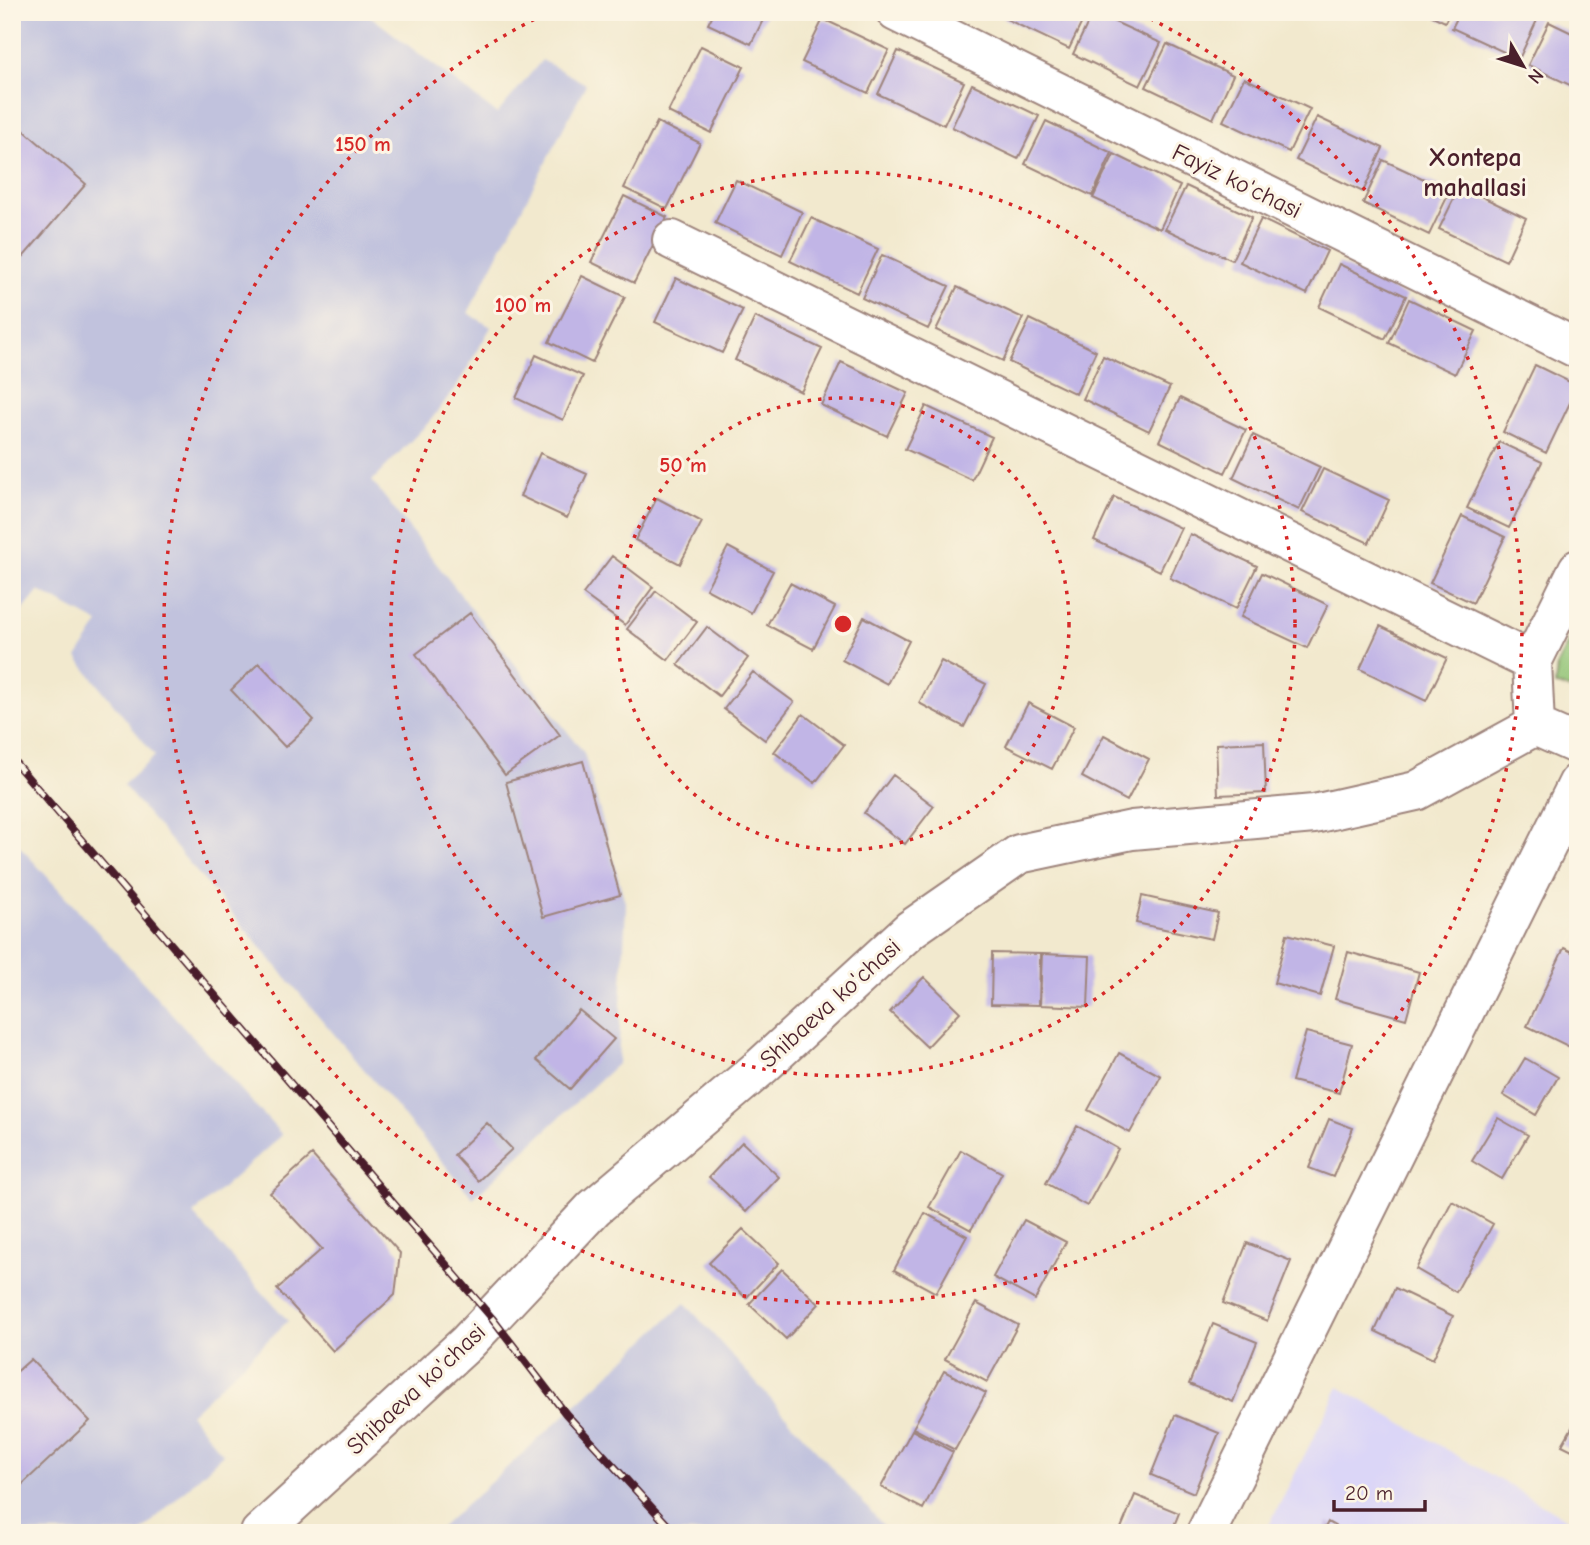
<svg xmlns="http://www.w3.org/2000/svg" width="1590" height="1545" viewBox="0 0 1590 1545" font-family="'Comic Neue',sans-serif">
<rect width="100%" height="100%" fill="#fcf5e5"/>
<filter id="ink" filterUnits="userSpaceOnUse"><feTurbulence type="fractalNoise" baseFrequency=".0143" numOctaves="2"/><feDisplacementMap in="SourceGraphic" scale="14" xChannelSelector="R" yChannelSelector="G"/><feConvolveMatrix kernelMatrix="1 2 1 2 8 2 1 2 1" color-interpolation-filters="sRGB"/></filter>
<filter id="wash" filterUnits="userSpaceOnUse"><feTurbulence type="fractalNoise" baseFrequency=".00686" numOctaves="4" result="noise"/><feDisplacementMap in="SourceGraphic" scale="28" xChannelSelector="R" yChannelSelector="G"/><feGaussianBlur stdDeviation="1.57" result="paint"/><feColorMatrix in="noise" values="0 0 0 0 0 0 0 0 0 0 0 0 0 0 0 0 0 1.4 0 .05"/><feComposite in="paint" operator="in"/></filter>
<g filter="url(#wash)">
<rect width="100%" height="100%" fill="#f2e9ce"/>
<!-- built -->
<path fill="#dbd6f7" d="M1339,1387L1572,1522L1567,1533H1265Z"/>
<!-- industrial -->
<path fill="#c1c2dd" d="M12,12H365L497,114L542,60L586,84L468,313L491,327L457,386L430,421L372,481L584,753L626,906L618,1063L473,1198L123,785L155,756L77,658L99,623L39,591L12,624Z
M12,838L282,1135L193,1214L288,1321L190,1414L223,1454L140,1533H12Z
M685,1303L890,1533H435L566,1414Z"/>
<!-- green -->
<path fill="#90c375" stroke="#6d7150" stroke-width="2" d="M1578,622V690L1555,686L1557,665Z"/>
<g id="blocks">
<!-- building -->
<path fill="#c1b5e6" d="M714,12H767L751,44L708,24Z
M1005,12H1087L1069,49L1002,17Z
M1093,12L1161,43L1140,86L1073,54Z
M1424,12H1450L1445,22Z
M1460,12H1531L1539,16L1519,59L1452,28Z
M823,19L889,50L868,93L802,62Z
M1549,22L1578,36V89L1528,65Z
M1167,44L1233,75L1213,119L1146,87Z
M701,46L744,67L711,133L668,112Z
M898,51L964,82L944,125L878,94Z
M1244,78L1310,109L1289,152L1223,121Z
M972,84L1039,116L1018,159L952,127Z
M1317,117L1383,148L1363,192L1296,160Z
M12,120L86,184L12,270Z
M1046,121L1112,153L1092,196L1025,164Z
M657,122L700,143L667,209L624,188Z
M1114,154L1180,186L1160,229L1093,198Z
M1383,160L1450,191L1429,235L1363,203Z
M736,180L802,212L782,255L715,223Z
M1186,186L1252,217L1232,260L1165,229Z
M1460,186L1526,218L1506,261L1439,229Z
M624,196L667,217L634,283L591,262Z
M811,218L878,249L857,293L790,261Z
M1261,219L1327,251L1307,294L1240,262Z
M882,255L949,286L928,329L862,298Z
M1339,264L1406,296L1385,339L1319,307Z
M582,276L625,297L592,363L549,342Z
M676,278L743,310L722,353L655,322Z
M957,287L1023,318L1003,361L936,330Z
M1409,299L1476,331L1455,374L1389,343Z
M755,317L822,349L801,392L735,360Z
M1030,319L1096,351L1076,394L1009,362Z
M536,355L583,376L563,420L516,398Z
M1103,356L1170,387L1149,431L1083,399Z
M841,362L908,393L887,436L821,405Z
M1535,365L1578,386L1546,453L1503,432Z
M1180,398L1246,430L1225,473L1159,441Z
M926,406L992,437L972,480L905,449Z
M1253,435L1320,467L1299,510L1233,478Z
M1499,442L1542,462L1509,528L1467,508Z
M540,453L587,474L567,518L520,496Z
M1323,469L1389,500L1369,543L1302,512Z
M1114,497L1181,528L1160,571L1094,540Z
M657,498L702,522L680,564L635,540Z
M1462,516L1505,537L1473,603L1430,583Z
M1190,534L1257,566L1236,609L1170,578Z
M728,547L773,571L751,613L706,589Z
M612,556L653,587L625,625L583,594Z
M1262,573L1328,605L1307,648L1241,617Z
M790,583L835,607L813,649L767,625Z
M656,591L697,622L668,660L627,629Z
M470,613L560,735L505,775L416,654Z
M864,617L909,641L887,684L842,660Z
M1380,626L1447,658L1426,701L1360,669Z
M707,627L748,658L719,696L678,665Z
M941,661L986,684L964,727L919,703Z
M259,663L314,720L285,747L231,690Z
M753,672L794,702L765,740L724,709Z
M1028,703L1074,727L1052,769L1006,746Z
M803,714L844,745L815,783L774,752Z
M1104,735L1149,759L1127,801L1082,777Z
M1264,742L1266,793L1218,795L1216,744Z
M583,761L620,895L543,917L506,782Z
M893,775L934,806L905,844L864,813Z
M1142,896L1218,913L1212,939L1136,923Z
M1287,934L1334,946L1320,996L1274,983Z
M1564,948L1578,955V1051L1527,1026Z
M1348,952L1419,972L1406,1019L1335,999Z
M992,953L1040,954L1039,1005L991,1004Z
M1042,954L1090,956L1088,1007L1040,1005Z
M924,977L960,1012L927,1047L890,1012Z
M579,1010L614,1039L570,1089L536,1060Z
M1306,1032L1352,1044L1339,1093L1292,1081Z
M1119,1053L1161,1076L1130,1133L1088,1110Z
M1525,1058L1558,1077L1536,1115L1503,1095Z
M1498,1118L1528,1135L1502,1179L1472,1161Z
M1329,1119L1353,1128L1333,1177L1309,1168Z
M487,1123L512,1149L478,1181L454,1155Z
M1077,1126L1118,1149L1087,1206L1046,1183Z
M742,1142L779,1177L746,1212L709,1177Z
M961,1150L1002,1173L971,1230L929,1207Z
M312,1155L400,1253L395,1295L333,1351L277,1289L322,1249L270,1193Z
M1452,1201L1493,1224L1456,1292L1416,1269Z
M925,1213L967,1236L936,1293L894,1270Z
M1024,1220L1066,1242L1035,1300L993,1277Z
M743,1229L779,1263L746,1298L709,1263Z
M1247,1243L1291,1261L1267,1321L1223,1303Z
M782,1269L819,1304L786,1339L749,1304Z
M1395,1288L1453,1316L1433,1359L1375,1331Z
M976,1303L1018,1325L987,1382L945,1359Z
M1213,1324L1257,1342L1233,1402L1189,1384Z
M31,1359L90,1421L12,1494V1376Z
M944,1371L986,1393L955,1450L913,1428Z
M1175,1415L1219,1433L1194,1493L1151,1475Z
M1578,1417V1453L1562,1445Z
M912,1430L953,1452L923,1509L881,1487Z
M1135,1495L1179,1513L1171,1533H1119Z
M1328,1522L1347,1533H1322Z"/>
</g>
</g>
<g filter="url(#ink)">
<use href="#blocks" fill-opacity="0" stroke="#9e847c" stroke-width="2"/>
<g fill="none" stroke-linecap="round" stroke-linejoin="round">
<!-- minor casing -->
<g stroke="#9e847c" stroke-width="42">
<path id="minor" d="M896,12L1578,349
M672,240L1532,662
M1535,726L1532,662L1578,569
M1535,726L1578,745
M260,1533L467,1343L594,1208L762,1066L911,929L1019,854L1132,830L1314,814L1416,791L1535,726
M1206,1533L1578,783"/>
</g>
<!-- minor -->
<use href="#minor" stroke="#fff" stroke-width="38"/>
<!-- rail casing -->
<g stroke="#4a1f2b" stroke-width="8">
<path id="rail" d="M12,759L492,1318L566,1414L675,1533"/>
</g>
<!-- rail -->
<use href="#rail" stroke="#fcf5e5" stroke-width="5" stroke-dasharray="16" stroke-linecap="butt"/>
</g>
</g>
<!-- distance rings -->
<g fill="none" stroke="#d62828" stroke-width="3.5" stroke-dasharray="3.5 7">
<circle cx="843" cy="624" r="226"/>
<circle cx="843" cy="624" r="452"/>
<path d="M1141 14A679 679 0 1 1 545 14"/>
</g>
<g text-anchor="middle" stroke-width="6" stroke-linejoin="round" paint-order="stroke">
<!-- street labels -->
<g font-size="24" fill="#4a1f2b" stroke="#fcf5e5">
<text transform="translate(1237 181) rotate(26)" y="8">Fayiz ko'chasi</text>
<text transform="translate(830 1003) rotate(-42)" y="8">Shibaeva ko'chasi</text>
<text transform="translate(416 1389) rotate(-43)" y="8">Shibaeva ko'chasi</text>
</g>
<!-- neighbourhood labels -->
<g font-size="26" font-weight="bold" fill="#4a1f2b" stroke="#fcf5e5">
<text x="1475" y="166">Xontepa<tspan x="1475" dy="30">mahallasi</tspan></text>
</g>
</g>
<circle cx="843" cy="624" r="10" fill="#d62828" stroke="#fcf5e5" stroke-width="3.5"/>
<g font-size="21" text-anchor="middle" font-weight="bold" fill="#d62828" stroke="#fcf5e5" stroke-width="6" stroke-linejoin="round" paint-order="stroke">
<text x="363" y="151">150 m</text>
<text x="523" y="312">100 m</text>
<text x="683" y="472">50 m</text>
</g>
<!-- margin -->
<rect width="1590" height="1545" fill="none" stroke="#fcf5e5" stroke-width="42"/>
<!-- north arrow -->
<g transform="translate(1523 66) rotate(129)" stroke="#fcf5e5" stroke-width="5" paint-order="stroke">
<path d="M0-5L12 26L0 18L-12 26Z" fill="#4a1f2b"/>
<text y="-10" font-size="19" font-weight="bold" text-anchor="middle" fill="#4a1f2b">N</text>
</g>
<!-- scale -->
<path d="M1334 1500v10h91v-10" fill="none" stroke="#4a1f2b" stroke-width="3.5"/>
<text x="1345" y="1500" font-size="21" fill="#4a1f2b" stroke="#fcf5e5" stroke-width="5" paint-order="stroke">20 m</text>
</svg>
